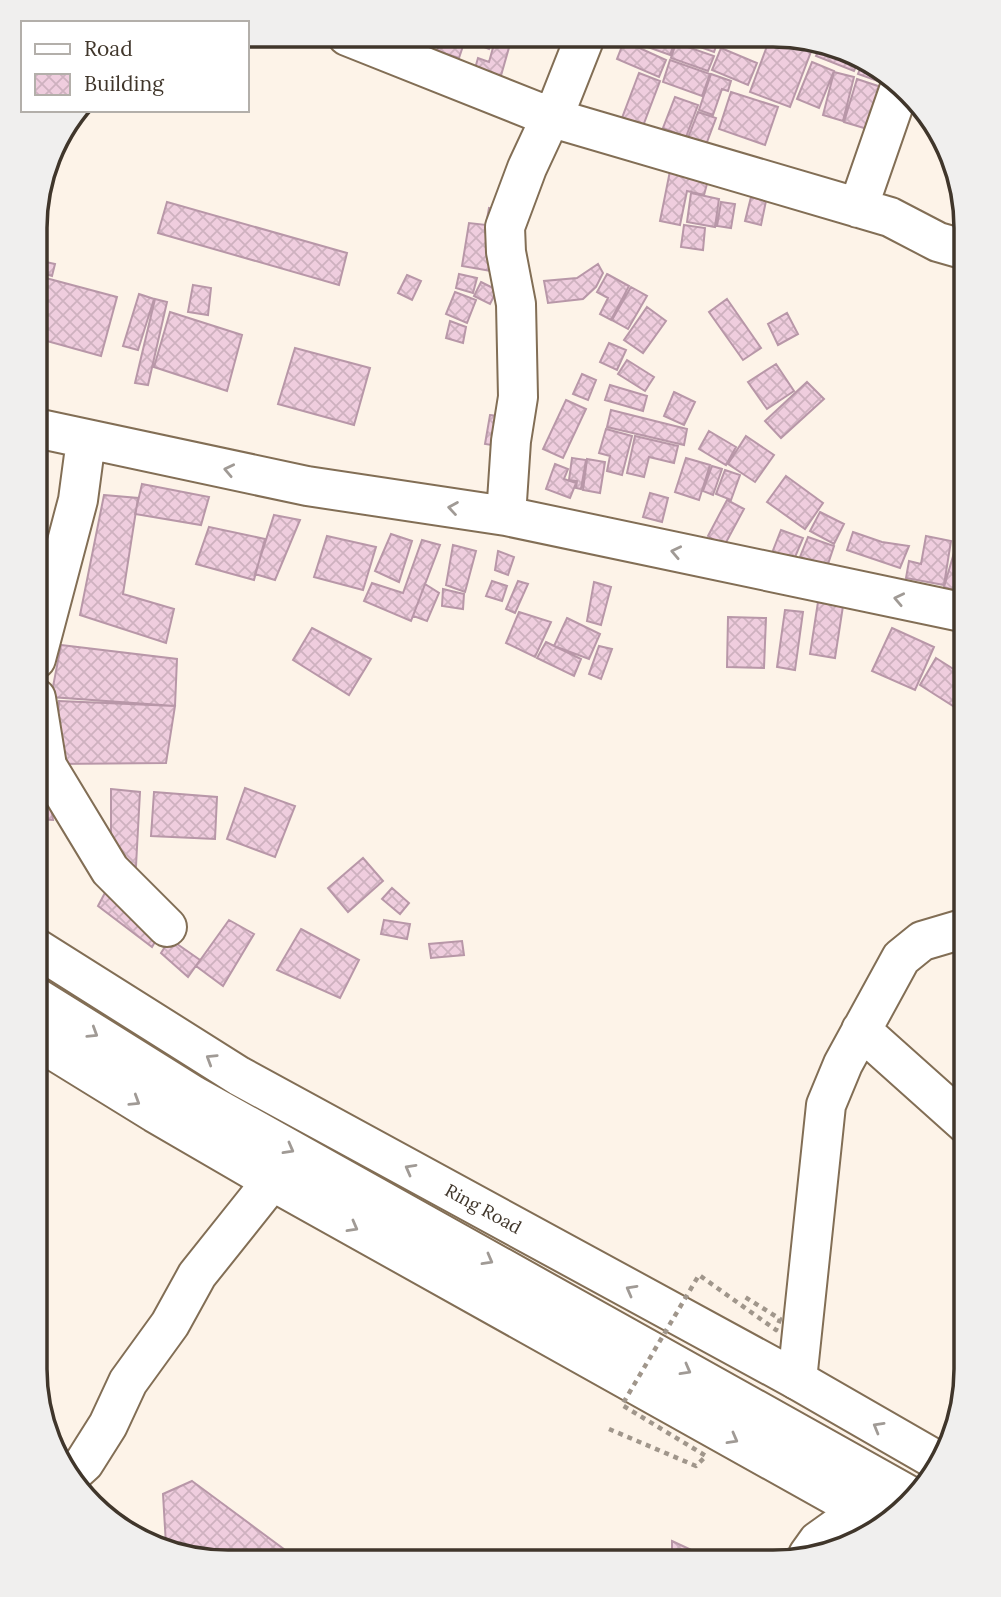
<svg xmlns="http://www.w3.org/2000/svg" width="1001" height="1597" viewBox="0 0 1001 1597" font-family="Lora,serif">
<defs>
<pattern id="building-cross-hatch" width="8" height="8" patternUnits="userSpaceOnUse" patternTransform="scale(1.75)"><rect width="8" height="8" fill="#efcdde"/><path d="M0 0l8 8M0 8l8-8" fill="none" stroke="#ceb1bf"/></pattern>
</defs>
<rect width="100%" height="100%" fill="#fdf3e8"/>
<!-- building -->
<path fill="url(#building-cross-hatch)" stroke="#b897a8" stroke-width="2" d="M442,36L464,43L459,58L437,51Z
M456,36L493,37L489,49Z
M496,37H512L498,86L472,79L478,58L489,62Z
M635,38H676L670,55L634,42Z
M684,38H719L714,52L683,41Z
M770,38H785L812,49L790,107L750,92Z
M624,41L666,60L659,77L617,59Z
M676,43L714,56L708,71L671,58Z
M821,44L858,62L854,71L816,56Z
M721,48L757,63L748,85L712,70Z
M670,60L710,74L702,96L663,82Z
M812,62L834,71L819,108L797,99Z
M862,64L891,79L889,85L858,74Z
M834,72L854,77L843,121L823,115Z
M639,73L660,81L643,126L622,118Z
M711,74L731,81L728,91L722,89L713,115L699,110Z
M857,79L887,89L874,131L844,122Z
M731,92L778,107L765,145L719,129Z
M675,97L698,105L686,137L663,128Z
M698,112L716,118L704,150L686,143Z
M670,171L708,180L704,195L687,191L680,225L660,221Z
M691,193L719,199L715,227L687,222Z
M751,197L766,201L761,225L745,221Z
M167,202L347,253L339,285L158,233Z
M721,202L735,204L731,228L717,226Z
M489,208L507,211L497,272L462,266L469,223L486,225Z
M684,225L705,228L703,250L681,247Z
M37,260L55,264L52,276L39,272L37,280Z
M598,264L603,273L596,287L583,299L548,303L544,281L577,278Z
M459,274L477,278L473,293L456,288Z
M607,274L629,286L611,320L600,314L608,298L597,292Z
M407,275L421,281L412,300L398,293Z
M42,277L117,297L101,356L36,338V297Z
M481,282L497,290L490,304L474,296Z
M193,285L211,288L208,315L188,312Z
M631,287L647,296L628,329L612,320Z
M455,292L476,300L467,323L446,314Z
M139,294L154,299L138,350L123,346Z
M155,299L167,302L148,385L135,383Z
M727,299L761,348L743,360L709,312Z
M647,307L666,321L643,353L624,340Z
M170,312L242,335L227,391L154,367Z
M787,313L798,334L778,345L768,324Z
M450,321L466,327L463,343L446,338Z
M609,343L626,350L617,370L600,362Z
M295,348L370,368L354,425L278,404Z
M627,360L654,377L645,391L618,374Z
M776,364L794,391L767,409L748,382Z
M582,374L596,380L588,400L573,394Z
M807,382L824,399L781,438L765,421Z
M610,385L647,396L643,411L605,400Z
M674,392L695,402L684,425L664,416Z
M566,400L586,409L563,458L543,449Z
M611,410L687,429L684,445L607,427Z
M490,415L515,418L511,448L485,444Z
M606,429L632,436L622,475L607,471L610,456L599,453Z
M709,431L736,447L726,465L699,449Z
M635,436L678,446L674,463L649,457L644,477L627,473Z
M746,436L774,455L755,482L728,464Z
M572,458L586,460L581,489L576,488L577,481L569,480Z
M686,458L710,465L699,500L675,492Z
M587,459L605,462L600,493L583,490Z
M555,464L568,469L564,479L576,483L570,498L546,489Z
M712,466L722,469L713,495L703,491Z
M725,470L740,475L731,500L716,494Z
M786,476L823,503L805,529L767,502Z
M142,484L209,497L201,525L135,514Z
M650,493L668,498L662,522L643,517Z
M104,495L138,498L123,594L174,609L166,643L80,615Z
M727,500L744,509L724,546L708,536Z
M820,512L844,524L834,544L810,531Z
M274,515L300,520L275,580L255,574Z
M209,527L265,539L254,580L196,564Z
M781,530L803,538L793,562L772,553Z
M853,532L882,542L909,546L900,568L847,550Z
M391,534L412,541L399,582L375,571Z
M327,536L376,547L363,590L314,577Z
M926,536L951,541L944,585L906,578L909,561L921,564Z
M808,537L834,546L827,567L800,557Z
M422,540L440,545L411,621L364,601L372,583L403,593Z
M453,545L476,551L465,592L446,585Z
M956,546L966,549V594L944,587Z
M498,551L514,557L508,575L495,570Z
M492,581L507,586L502,601L486,596Z
M518,581L528,584L515,613L506,609Z
M594,582L611,587L601,625L587,621Z
M425,584L439,593L427,621L413,616Z
M443,589L464,594L463,609L442,606Z
M818,602L843,606L835,658L810,654Z
M785,610L803,612L795,670L777,667Z
M519,612L551,622L535,657L506,643Z
M728,617L766,618L764,668L727,667Z
M567,618L600,634L589,659L554,646Z
M312,628L371,659L349,695L293,660Z
M892,628L934,647L915,690L872,671Z
M546,642L581,659L574,676L537,658Z
M61,645L177,659L175,706L51,697Z
M599,646L612,649L601,679L589,674Z
M936,658L966,677V703L961,711L920,685Z
M36,699L53,820L36,819Z
M59,701L175,706L166,763L55,764Z
M245,788L295,806L275,857L227,839Z
M111,789L140,792L136,866L111,861Z
M154,792L217,797L215,839L151,836Z
M363,858L383,881L348,912L328,888Z
M392,888L409,903L400,914L382,899Z
M107,889L162,930L152,947L98,906Z
M229,920L254,934L223,986L196,966Z
M384,920L410,924L407,939L381,934Z
M301,929L359,960L340,998L277,970Z
M170,939L200,960L188,977L161,953Z
M462,941L464,955L431,958L429,944Z
M192,1481L300,1561L203,1560L166,1545L163,1494Z
M672,1541L717,1562H672Z
M631,1558L632,1562L568,1561V1560Z"/>
<g fill="none" stroke-linecap="round" stroke-linejoin="round">
<!-- minor casing -->
<g stroke="#826e55" stroke-width="42">
<path id="minor" d="M347,36L553,118L890,217L938,242L966,250
M858,208L901,84
M36,428L307,486L506,516L966,613
M506,516L511,441L518,397L516,304L506,252L505,227L527,168L547,125L553,118L585,37
M36,659L78,500L86,440
M36,698L47,766L110,870L167,927
M861,1030L966,1124
M35,1039L155,1113L272,1181L880,1521
M797,1380L826,1105L843,1064L901,958L922,941L966,928
M73,1473L84,1463L108,1425L128,1382L170,1324L197,1275L272,1181
M808,1555L818,1541L860,1511"/>
</g>
<!-- highway casing -->
<g stroke="#826e55" stroke-width="42">
<g id="highway">
<path id="s1" d="M36,948L239,1076L797,1380L936,1460"/>
<path d="M36,997L193,1095L912,1497"/>
</g>
</g>
<!-- minor -->
<use href="#minor" stroke="#fff" stroke-width="38"/>
<!-- highway -->
<use href="#highway" stroke="#fff" stroke-width="38"/>
<!-- path-bridge -->
<path stroke="#a0968b" stroke-width="4.5" stroke-dasharray="5 5" stroke-linecap="butt" d="M609,1429L696,1466L706,1456L622,1405L699,1275L776,1330L780,1319L745,1297"/>
</g>
<!-- one-way arrows -->
<defs><path id="oneway-chevron" d="M-2-3.5L2.5 0L-2 3.5" fill="none" stroke-width="1.6" stroke-linecap="round" stroke-linejoin="round" transform="scale(1.75)"/></defs>
<g stroke="#a09a95">
<use href="#oneway-chevron" transform="translate(229 470) rotate(-168)"/>
<use href="#oneway-chevron" transform="translate(453 508) rotate(-171)"/>
<use href="#oneway-chevron" transform="translate(676 552) rotate(-168)"/>
<use href="#oneway-chevron" transform="translate(899 599) rotate(-168)"/>
<use href="#oneway-chevron" transform="translate(93 1033) rotate(32)"/>
<use href="#oneway-chevron" transform="translate(211 1059) rotate(-148)"/>
<use href="#oneway-chevron" transform="translate(135 1101) rotate(32)"/>
<use href="#oneway-chevron" transform="translate(289 1149) rotate(29)"/>
<use href="#oneway-chevron" transform="translate(410 1169) rotate(-151)"/>
<use href="#oneway-chevron" transform="translate(353 1227) rotate(29)"/>
<use href="#oneway-chevron" transform="translate(488 1260) rotate(29)"/>
<use href="#oneway-chevron" transform="translate(631 1290) rotate(-151)"/>
<use href="#oneway-chevron" transform="translate(686 1370) rotate(29)"/>
<use href="#oneway-chevron" transform="translate(878 1427) rotate(-150)"/>
<use href="#oneway-chevron" transform="translate(733 1439) rotate(29)"/>
</g>
<g text-anchor="middle" stroke-width="7" stroke-linejoin="round" paint-order="stroke">
<!-- street labels -->
<g font-size="18" fill="#40362b" stroke="#fff">
<text dy="6" stroke="none"><textPath href="#s1" startOffset="518">Ring Road</textPath></text>
</g>
</g>
<!-- crop -->
<path d="M0 0H1001V1597H0ZM228 47H773A181 181 0 0 1 954 228V1369A181 181 0 0 1 773 1550H228A181 181 0 0 1 47 1369V228A181 181 0 0 1 228 47Z" fill="#f0efee" fill-rule="evenodd"/>
<path fill="none" stroke="#40362b" stroke-width="3.5" d="M228 47H773A181 181 0 0 1 954 228V1369A181 181 0 0 1 773 1550H228A181 181 0 0 1 47 1369V228A181 181 0 0 1 228 47Z"/>
<!-- legend -->
<rect x="21" y="21" width="228" height="91" fill="#ffffff" stroke="#b3afaa" stroke-width="2"/>
<rect x="35" y="44" width="35" height="10" fill="#ffffff" stroke="#b3afaa" stroke-width="2"/>
<text x="84" y="56" font-size="21" fill="#40362b">Road</text>
<rect x="35" y="74" width="35" height="21" fill="url(#building-cross-hatch)" stroke="#b3afaa" stroke-width="2"/>
<text x="84" y="91" font-size="21" fill="#40362b">Building</text>
</svg>
